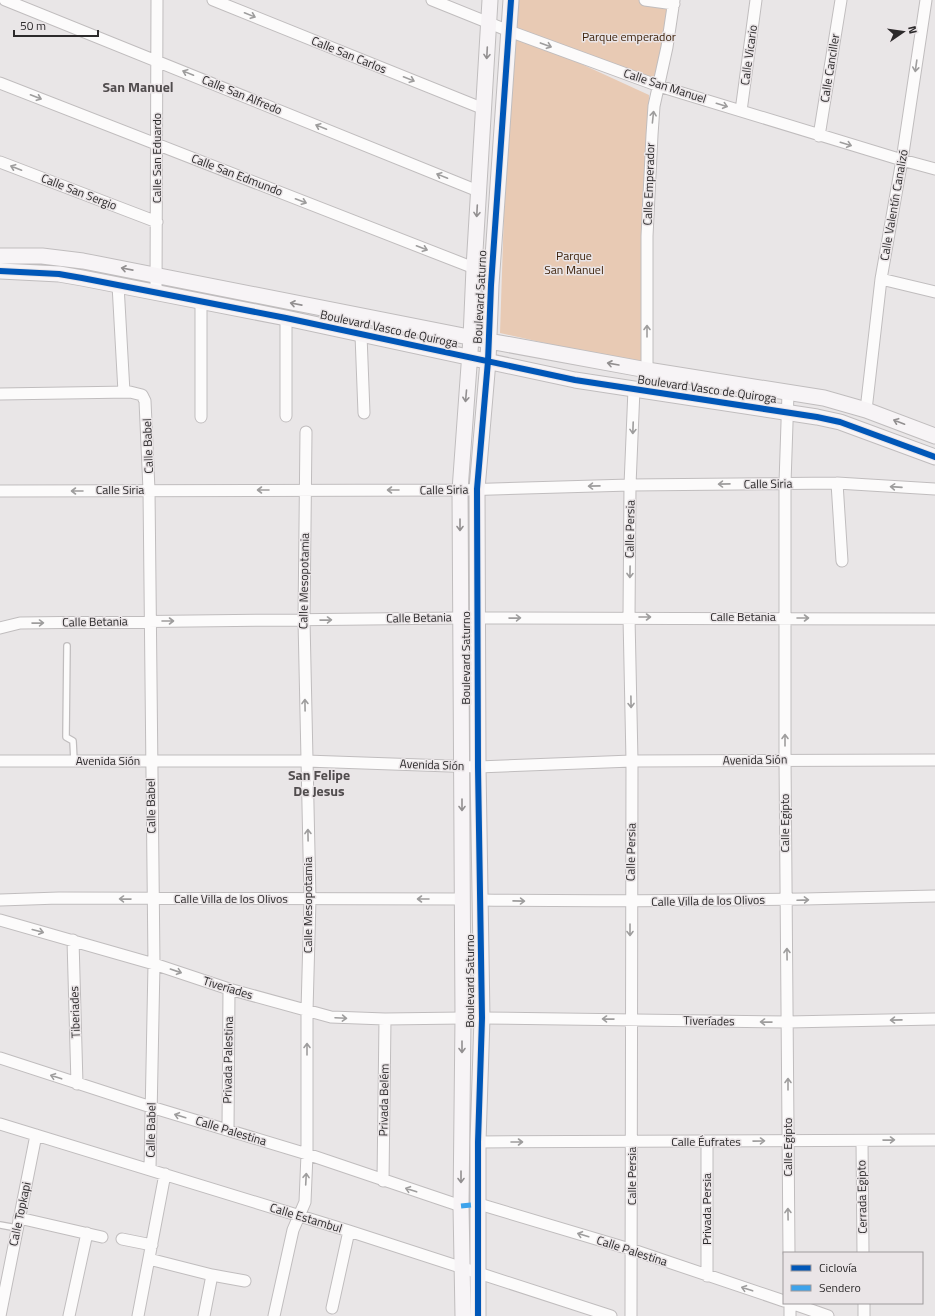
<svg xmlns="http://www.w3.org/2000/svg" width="935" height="1316" viewBox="0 0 935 1316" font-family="'Titillium Web',sans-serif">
<rect width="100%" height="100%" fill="#e9e6e7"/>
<!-- green -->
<path fill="#e8cab4" d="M511,0H645L674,4L659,86L516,34L649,95L643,365L500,333Z"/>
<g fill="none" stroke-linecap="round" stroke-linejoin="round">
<!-- lane casing -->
<g stroke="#c0bdbe" stroke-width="8">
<path id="lane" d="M67,646L66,737L73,741L74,761
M0,1225L17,1228"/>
</g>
<!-- street casing -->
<g stroke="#c0bdbe" stroke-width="13">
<path id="street" d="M5,0L478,191
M213,0L484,109
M432,0L509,31L659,86L902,160L935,169
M645,0L674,4
M0,83L474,268
M741,111L756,0
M819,136L841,0
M0,162L157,222
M881,279L935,292
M118,285L124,392
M156,293L157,0
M286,318V416
M361,335L364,413
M647,370V236L652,135L654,106L667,47L674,0
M788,393L785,483V759L789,1253
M0,394L130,392L142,395L145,401L149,490L154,964L150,1169
M866,410L881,279L902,160L926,0
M201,417V302
M837,483L842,561
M0,491L460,490L630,485L837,483L935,489
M0,628L20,623L459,618L935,619
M0,761H306L478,767L632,761L935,760
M0,900L59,898L462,899
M480,900C632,902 783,900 935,896
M0,920L154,964L229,989L331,1017L385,1019L463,1018
M73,940L77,1084
M482,1018L788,1022L935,1019
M0,1058L151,1107L307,1154L461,1206
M0,1124L349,1231L611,1316
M228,1130L229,989
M862,1141L863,1253
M478,1142L935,1140
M383,1181L385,1019
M479,1204L633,1250L784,1301
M19,1218L102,1237
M122,1239L152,1245
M149,1259L212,1275L245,1281
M707,1276V1142
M791,1303L828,1316
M864,1303V1316
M332,1308L349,1231
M0,1316L36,1135
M69,1316L87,1233
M138,1316L165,1174
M204,1316L212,1275
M274,1316L293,1230L305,1202L307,1154V1011L310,899L304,620L306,432
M631,1316L632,761L629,617L630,485L634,389
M790,1316V1303"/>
</g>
<!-- secondary casing -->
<g stroke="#c0bdbe" stroke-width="17">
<path id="secondary" d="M0,256H42L83,261L489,341L647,370L824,398L866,410L935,436
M0,271L59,274L82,278L286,318L575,380L817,417L840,422L935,457
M463,1316L461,1206L463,1018L460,490L471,338L474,268L490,0
M478,1316V1142L482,1018L478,767L477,489L488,361L491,285L511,0"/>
</g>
<!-- lane -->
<use href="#lane" stroke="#fcfbfb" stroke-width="5.5"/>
<!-- street -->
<use href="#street" stroke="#fcfbfb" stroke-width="11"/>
<!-- secondary -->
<use href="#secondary" stroke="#f7f4f6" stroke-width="15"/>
<!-- quiet -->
<path stroke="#3ea3eb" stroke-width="5" stroke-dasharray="10 5" stroke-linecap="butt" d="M461,1206L479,1204"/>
<!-- cycleway casing -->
<g stroke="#eae5e7" stroke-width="8">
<path id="cycleway" d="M0,271L59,274L82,278L286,318L575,380L817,417L840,422L935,457
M478,1316V1142L482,1018L478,767L477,489L488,361L491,285L511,0"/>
</g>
<!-- cycleway -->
<use href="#cycleway" stroke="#0057b8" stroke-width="6"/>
</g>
<!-- one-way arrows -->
<defs><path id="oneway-shaft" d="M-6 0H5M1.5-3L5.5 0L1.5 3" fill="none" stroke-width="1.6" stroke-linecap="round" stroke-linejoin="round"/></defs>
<g stroke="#9e9d9d">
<use href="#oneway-shaft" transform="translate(250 15) rotate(22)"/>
<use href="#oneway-shaft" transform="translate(546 45) rotate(20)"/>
<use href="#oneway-shaft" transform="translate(916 66) rotate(98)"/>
<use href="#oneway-shaft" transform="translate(188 73) rotate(-158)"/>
<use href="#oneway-shaft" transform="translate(409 79) rotate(22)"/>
<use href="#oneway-shaft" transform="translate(36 97) rotate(21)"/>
<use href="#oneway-shaft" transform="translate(722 105) rotate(17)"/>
<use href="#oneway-shaft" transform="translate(653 117) rotate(-84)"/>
<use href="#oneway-shaft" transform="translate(321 127) rotate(-158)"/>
<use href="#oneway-shaft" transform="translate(846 144) rotate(17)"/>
<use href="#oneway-shaft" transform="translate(16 168) rotate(-159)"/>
<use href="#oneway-shaft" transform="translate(442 176) rotate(-158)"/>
<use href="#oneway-shaft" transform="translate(301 201) rotate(21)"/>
<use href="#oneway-shaft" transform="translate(422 248) rotate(21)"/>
<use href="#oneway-shaft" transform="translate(647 331) rotate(-90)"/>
<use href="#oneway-shaft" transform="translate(633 428) rotate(92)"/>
<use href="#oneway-shaft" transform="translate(724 484) rotate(179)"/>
<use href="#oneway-shaft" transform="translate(594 486) rotate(179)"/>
<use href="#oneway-shaft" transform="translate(896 487) rotate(-176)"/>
<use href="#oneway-shaft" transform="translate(263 490) rotate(-180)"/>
<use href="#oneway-shaft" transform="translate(393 490) rotate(180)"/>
<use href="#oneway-shaft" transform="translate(77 491) rotate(180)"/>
<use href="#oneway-shaft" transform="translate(630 572) rotate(91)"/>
<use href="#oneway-shaft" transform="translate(645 617)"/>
<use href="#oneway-shaft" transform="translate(515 618) rotate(-1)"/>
<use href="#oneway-shaft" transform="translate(803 618)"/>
<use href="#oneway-shaft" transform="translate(326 620) rotate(-1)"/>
<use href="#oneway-shaft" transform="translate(168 621)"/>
<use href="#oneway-shaft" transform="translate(38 623) rotate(-1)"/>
<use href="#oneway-shaft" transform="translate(631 702) rotate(89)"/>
<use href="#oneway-shaft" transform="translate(305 705) rotate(-91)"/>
<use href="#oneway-shaft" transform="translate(785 740) rotate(-90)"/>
<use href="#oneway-shaft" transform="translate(308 835) rotate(-91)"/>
<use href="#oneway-shaft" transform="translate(125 899) rotate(-179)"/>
<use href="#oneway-shaft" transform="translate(423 899) rotate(-180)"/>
<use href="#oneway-shaft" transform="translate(803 900) rotate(-2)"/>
<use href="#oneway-shaft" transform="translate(519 901) rotate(1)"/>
<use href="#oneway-shaft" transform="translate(630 930) rotate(90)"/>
<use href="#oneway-shaft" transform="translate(38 931) rotate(15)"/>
<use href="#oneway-shaft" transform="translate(787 954) rotate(-91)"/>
<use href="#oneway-shaft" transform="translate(176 971) rotate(19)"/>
<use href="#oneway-shaft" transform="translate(341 1018) rotate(3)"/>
<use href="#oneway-shaft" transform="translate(608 1019) rotate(-179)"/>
<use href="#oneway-shaft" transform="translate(896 1020) rotate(179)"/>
<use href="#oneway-shaft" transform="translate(766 1022) rotate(-179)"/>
<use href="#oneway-shaft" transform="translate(307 1049) rotate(-90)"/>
<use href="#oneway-shaft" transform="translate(56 1077) rotate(-162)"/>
<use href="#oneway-shaft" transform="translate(788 1084) rotate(-90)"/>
<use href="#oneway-shaft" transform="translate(180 1116) rotate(-163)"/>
<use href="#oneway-shaft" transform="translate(889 1140) rotate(-1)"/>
<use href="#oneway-shaft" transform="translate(759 1141) rotate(-1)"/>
<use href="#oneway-shaft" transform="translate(517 1142)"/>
<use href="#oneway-shaft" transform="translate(306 1179) rotate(-87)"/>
<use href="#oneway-shaft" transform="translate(411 1190) rotate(-162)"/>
<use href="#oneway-shaft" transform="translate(788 1214) rotate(-91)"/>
<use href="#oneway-shaft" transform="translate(583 1235) rotate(-163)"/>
<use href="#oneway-shaft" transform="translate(747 1289) rotate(-162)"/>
</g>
<g stroke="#928f90">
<use href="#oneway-shaft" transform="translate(487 53) rotate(93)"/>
<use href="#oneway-shaft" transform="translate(477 211) rotate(93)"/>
<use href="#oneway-shaft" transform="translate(127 269) rotate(-169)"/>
<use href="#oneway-shaft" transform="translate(296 304) rotate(-169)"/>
<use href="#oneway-shaft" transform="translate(613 364) rotate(-170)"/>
<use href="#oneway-shaft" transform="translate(466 396) rotate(95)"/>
<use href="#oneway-shaft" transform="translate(899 422) rotate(-159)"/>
<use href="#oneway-shaft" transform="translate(460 525) rotate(90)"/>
<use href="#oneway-shaft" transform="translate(462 805) rotate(90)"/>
<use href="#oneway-shaft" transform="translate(462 1047) rotate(90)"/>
<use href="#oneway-shaft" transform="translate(461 1177) rotate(90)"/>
</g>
<g text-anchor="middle" stroke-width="3" stroke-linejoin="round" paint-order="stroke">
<!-- park labels -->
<g font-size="12" fill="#3e220a" stroke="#eae5e7">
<text x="629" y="41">Parque emperador</text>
<text x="574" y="260">Parque<tspan x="574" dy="14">San Manuel</tspan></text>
</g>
<!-- street labels -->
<g font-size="12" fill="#2c2a2b" stroke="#eae5e7">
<text transform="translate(349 55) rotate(22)" y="4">Calle San Carlos</text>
<text transform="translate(749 55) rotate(-82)" y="4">Calle Vicario</text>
<text transform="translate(830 68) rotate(-81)" y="4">Calle Canciller</text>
<text transform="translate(665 86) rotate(18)" y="4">Calle San Manuel</text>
<text transform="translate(242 95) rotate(22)" y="4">Calle San Alfredo</text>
<text transform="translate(157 158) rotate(-90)" y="4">Calle San Eduardo</text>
<text transform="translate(237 175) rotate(21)" y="4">Calle San Edmundo</text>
<text transform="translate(649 184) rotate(-88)" y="4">Calle Emperador</text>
<text transform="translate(79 192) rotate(21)" y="4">Calle San Sergio</text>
<text transform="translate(894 205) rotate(-80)" y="4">Calle Valentín Canalizó</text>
<text transform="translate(480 297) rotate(-87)" y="4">Boulevard Saturno</text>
<text transform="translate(389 329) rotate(12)" y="4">Boulevard Vasco de Quiroga</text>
<text transform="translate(707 389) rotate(8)" y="4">Boulevard Vasco de Quiroga</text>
<text transform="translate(148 446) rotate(-92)" y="4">Calle Babel</text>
<text transform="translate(768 484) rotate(-1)" y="4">Calle Siria</text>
<text x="120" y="494">Calle Siria</text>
<text transform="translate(444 490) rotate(-1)" y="4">Calle Siria</text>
<text transform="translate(630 529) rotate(-89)" y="4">Calle Persia</text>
<text transform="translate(304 581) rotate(-89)" y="4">Calle Mesopotamia</text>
<text x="743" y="621">Calle Betania</text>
<text transform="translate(419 618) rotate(-1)" y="4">Calle Betania</text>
<text transform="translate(95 622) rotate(-1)" y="4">Calle Betania</text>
<text transform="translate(466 658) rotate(-90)" y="4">Boulevard Saturno</text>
<text transform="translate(755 760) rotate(-1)" y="4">Avenida Sión</text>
<text x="108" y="765">Avenida Sión</text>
<text transform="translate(432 765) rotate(2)" y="4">Avenida Sión</text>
<text transform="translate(151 806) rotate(-91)" y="4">Calle Babel</text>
<text transform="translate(785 823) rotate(-90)" y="4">Calle Egipto</text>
<text transform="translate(631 852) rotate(-89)" y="4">Calle Persia</text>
<text x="231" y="903">Calle Villa de los Olivos</text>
<text transform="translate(708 901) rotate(-1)" y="4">Calle Villa de los Olivos</text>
<text transform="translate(308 905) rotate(-90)" y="4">Calle Mesopotamia</text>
<text transform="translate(470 981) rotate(-90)" y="4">Boulevard Saturno</text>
<text transform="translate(228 988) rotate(17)" y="4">Tiveríades</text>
<text transform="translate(75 1012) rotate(-92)" y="4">Tiberiades</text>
<text transform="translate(709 1021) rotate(1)" y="4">Tiveríades</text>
<text transform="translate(228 1060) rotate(-89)" y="4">Privada Palestina</text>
<text transform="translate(384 1100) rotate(-89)" y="4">Privada Belém</text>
<text transform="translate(151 1130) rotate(-89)" y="4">Calle Babel</text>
<text transform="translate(231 1131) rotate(17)" y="4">Calle Palestina</text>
<text x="706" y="1146">Calle Éufrates</text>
<text transform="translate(788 1147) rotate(-90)" y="4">Calle Egipto</text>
<text transform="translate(632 1176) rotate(-90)" y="4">Calle Persia</text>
<text transform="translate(862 1197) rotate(-91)" y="4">Cerrada Egipto</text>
<text transform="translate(707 1209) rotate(-90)" y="4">Privada Persia</text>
<text transform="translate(20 1214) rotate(-78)" y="4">Calle Topkapi</text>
<text transform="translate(306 1218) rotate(17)" y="4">Calle Estambul</text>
<text transform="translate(632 1251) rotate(18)" y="4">Calle Palestina</text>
</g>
<!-- quarter labels -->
<g font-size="14" font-weight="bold" fill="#514d4e" stroke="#eae5e7">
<text x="138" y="92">San Manuel</text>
<text x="319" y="780">San Felipe<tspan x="319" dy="16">De Jesus</tspan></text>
</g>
</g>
<!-- legend -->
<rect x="783" y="1252" width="140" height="52" fill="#eae5e7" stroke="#9e9a9c"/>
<rect x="791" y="1265" width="20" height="6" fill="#0057b8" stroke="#9e9a9c"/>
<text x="819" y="1272" font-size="12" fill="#2c2a2b">Ciclovía</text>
<rect x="791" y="1285" width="20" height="6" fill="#3ea3eb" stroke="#9e9a9c"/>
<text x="819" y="1292" font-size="12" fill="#2c2a2b">Sendero</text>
<!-- north arrow -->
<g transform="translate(903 32) rotate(77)" stroke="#eae5e7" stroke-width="3" paint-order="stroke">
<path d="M0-3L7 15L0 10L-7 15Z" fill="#2c2a2b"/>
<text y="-6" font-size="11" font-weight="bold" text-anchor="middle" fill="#2c2a2b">N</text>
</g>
<!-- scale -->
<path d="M14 30v6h84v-6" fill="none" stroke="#2c2a2b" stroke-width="2"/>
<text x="20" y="30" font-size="12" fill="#2c2a2b" stroke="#eae5e7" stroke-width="3" paint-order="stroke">50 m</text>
</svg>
